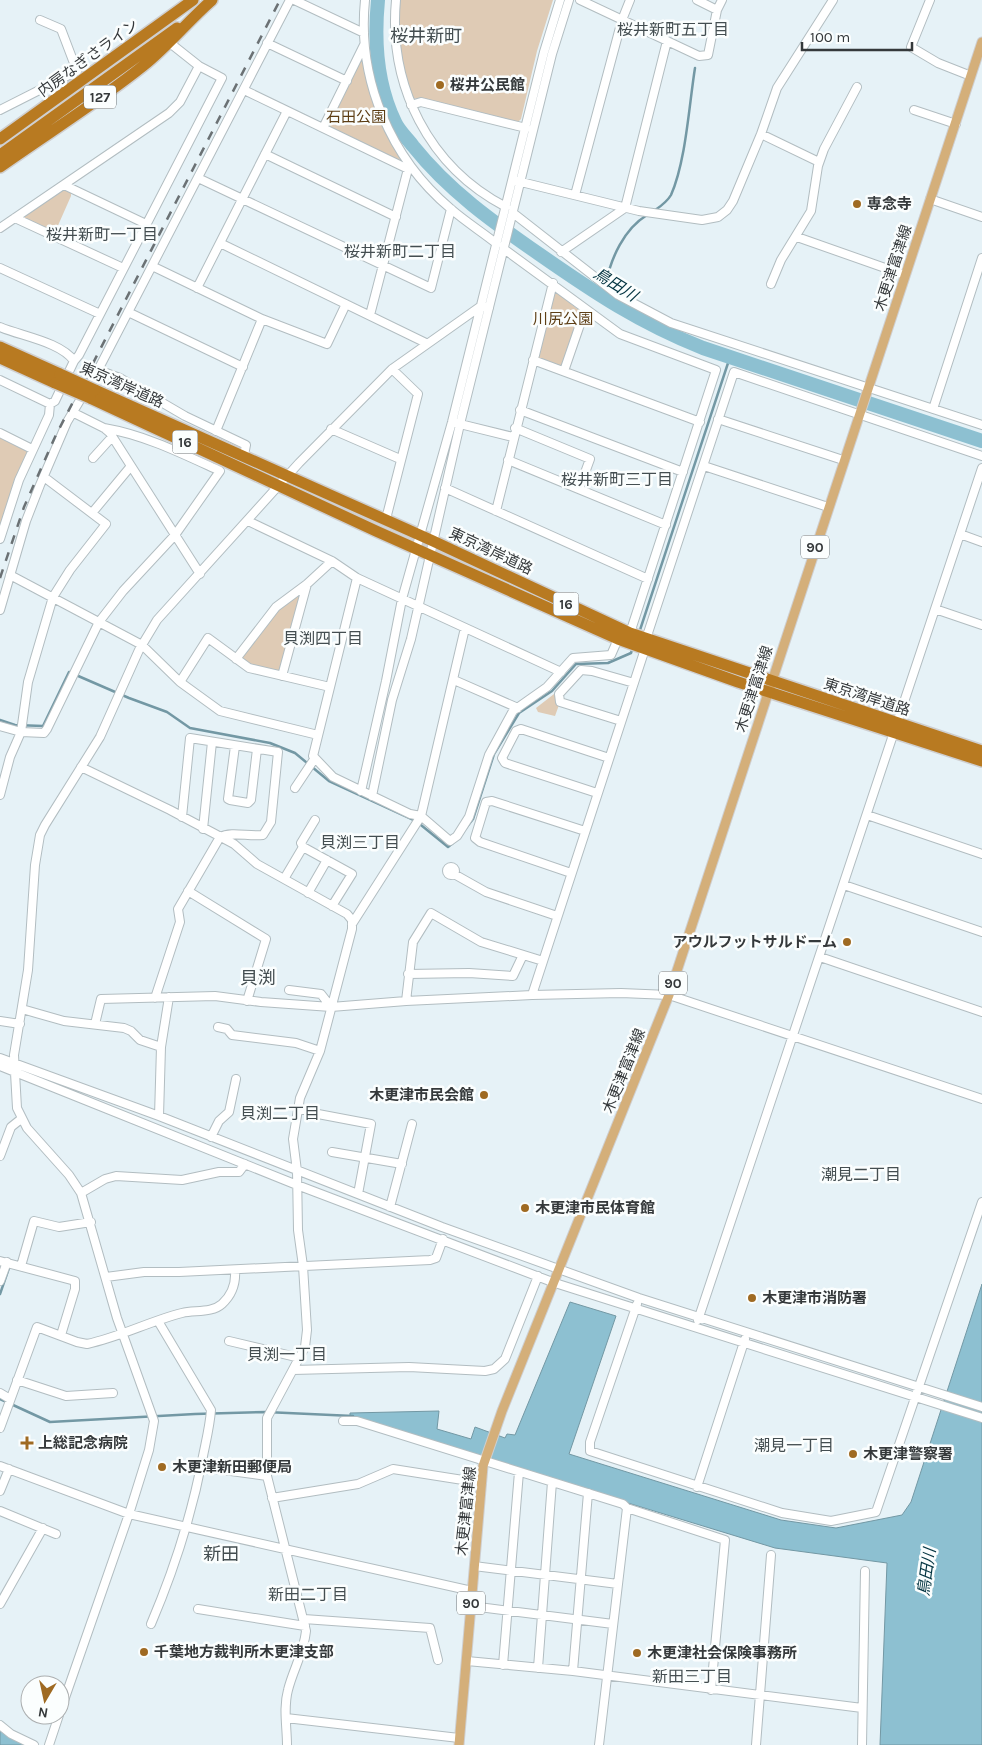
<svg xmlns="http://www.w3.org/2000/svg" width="982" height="1745" viewBox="0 0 982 1745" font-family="Karla,'Noto Sans JP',sans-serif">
<rect width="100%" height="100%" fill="#e6f2f7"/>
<!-- green -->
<path fill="#dfcbb5" d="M399,0H553L537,51L521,119L518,122L413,98C401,66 394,34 399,0Z
M362,54C371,101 380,124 405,165L329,127Z
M65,189L71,192V196L56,230L51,231L25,219V216Z
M556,292L580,311V314L564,365L561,367L537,358L553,294Z
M0,437L29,451L0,532Z
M300,595L281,669L278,671L250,666L242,659V656L280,608Z
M554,694L559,705L555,716L538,712L536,708Z"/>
<!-- water -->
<path fill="#8dc0d1" stroke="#7398a4" d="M982,1284V1745H880L887,1563L775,1548L350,1418V1413L439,1411L437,1429L471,1439L475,1427L505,1438L507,1434L515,1435L570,1302L616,1316L569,1454L781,1520L836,1528L902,1515L911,1502Z
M0,1730L25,1745H0Z"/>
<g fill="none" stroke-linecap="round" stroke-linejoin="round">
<!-- stream -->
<path stroke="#7398a4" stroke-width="2.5" d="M654,211C661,206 667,202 671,195C686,161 689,105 695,68
M606,283C611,258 624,229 647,215
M603,299L605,289
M639,633L730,357
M0,720L15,725L43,726L69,672L129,698L167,712L190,728L270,743L295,753L329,781L416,821L448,847L453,843
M466,828L473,819L494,754L519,713L552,691L576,664L608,663L631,653L633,647
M0,1294L9,1268
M0,1399L50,1422L195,1414L266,1412L353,1416"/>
<!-- river -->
<path stroke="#8dc0d1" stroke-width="14" d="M378,0C374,41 377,85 395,122C399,131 408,139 413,146C449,191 493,222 539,254C595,293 640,323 703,348L982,441"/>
<!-- minor casing -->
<g stroke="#b2bdc1" stroke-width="10">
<path id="minor" d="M294,0L364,33
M365,0C357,79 390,158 451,209C466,222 482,232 497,244
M396,0C388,86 429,167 506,207
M580,0L699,56L708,55L717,10L722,0
M697,0L717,10
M930,0L911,47L938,63L971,76
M267,43L347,81
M244,90L408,169
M411,105L421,102L526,128
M0,110L77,71L61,29L40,20
M914,110L956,124
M323,128L364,45
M761,134L819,162
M265,154L396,217
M198,178L431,288L451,209
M517,181L639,211L702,220L718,217L727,210L733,201L761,134L777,88L833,0
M64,185L146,224
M575,195L622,20L630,0
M930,199L982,217
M513,213L618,295L671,323L982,425
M15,218L123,268
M0,228L169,113L180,102L199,66
M797,237L905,275
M220,243L426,343
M504,249L620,334L716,370L630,633
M561,252L625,208L667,41
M152,266L262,319L327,344L346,304
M0,268L100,314
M771,284L781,260L811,211L818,166L824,149L857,87
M197,288L287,111
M128,312L243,367
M370,315L409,165
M0,327C21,336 61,342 74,361
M533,360L700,422
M98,370L120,378L185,416L246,445L244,455
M564,371L585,310
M0,380L50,404
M933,409L982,258
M520,410L683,472
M74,413L104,428L110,433L200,574
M718,419L843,460
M456,423L513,437
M515,428L590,459L579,489
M331,429L400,459
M216,431L262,319
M0,433L32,449
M93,458L112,437
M508,460L666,525
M704,466L828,507
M445,488L648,579
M496,511L553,283
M92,513L131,466
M386,519L418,394L392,369
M248,521L332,561L357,578L561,672
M960,534L982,542
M0,539L19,480L49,415L50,404L55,401L74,361L79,355L222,78L199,66L170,43
M10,575L142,645L180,682L220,711L318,735
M357,578L313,756L333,777L410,814L421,816L450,841L457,836L469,817L489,755L513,711L547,687L573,658L611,655L618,639
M935,609L982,625
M0,610L26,521L40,485L67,422L98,370L290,0
M646,639L734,372L982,456
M236,659L276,607L307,584L332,561
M282,676L307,584
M454,680L518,708
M180,682L208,638L249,668L330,687
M621,721L560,702L559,694L581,670L592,671L634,683
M0,726L21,732L44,733L47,729L99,622L123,591L175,535L220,471C183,454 145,435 104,428
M235,746L228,799L230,800L248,803L251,800L257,749
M81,767L170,810L234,844L257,864L347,914L352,920V929L320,1051L300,1098L293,1139L297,1171L298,1230L303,1266L307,1330L305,1347L267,1418V1476L306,1631C304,1652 293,1670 288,1690C283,1708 287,1727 287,1745
M295,788L315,758
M361,791L386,681L402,599L452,422L544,52L560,0
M597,793L505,763L502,758L516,731L521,729L609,758
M0,795L10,757L21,732L28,682L53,597L70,570L106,524L44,477
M372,796L392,700L411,639L460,424L552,54L569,0
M867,815L982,854
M315,820L301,843L303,847L352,874L332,906
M203,829L212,742
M447 871a4 4 0 1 1 8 0a4 4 0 1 1-8 0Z
M571,873L480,842L475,838L486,802L492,801L585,831
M454,874L486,892L557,916
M284,879L303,847
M844,885L982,932
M188,891L266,939L247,1001
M308,893L327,860
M352,924L421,816L465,628
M820,957L982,1012
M408,974L469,973L513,976L523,955
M289,990L321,994L331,1007
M532,995L645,649
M155,998L180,922L178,909L220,837C232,831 249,837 263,835L271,822L278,752L190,738L182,817
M406,1001L413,942L431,913L481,942L543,961
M22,1009L64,1021L124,1028L131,1031L140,1040L161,1047
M0,1021L20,1024
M95,1024L101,999L215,996L261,1002L331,1007L406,1001L532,995L621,993L669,995L982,1099
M218,1027L227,1029L232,1035L296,1043L320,1051
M0,1058L159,1116L442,1227L639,1298L982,1407
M0,1066L297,1185L555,1283L982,1418
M298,1108L318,1114L371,1124L358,1194
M159,1116L161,1047L169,997
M211,1137L219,1121L229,1112L236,1079
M332,1152L402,1164
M0,1156L11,1127L21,1119
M81,1193L105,1179L116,1176L182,1180L219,1172H239L245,1164
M390,1207L412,1124
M0,1261L75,1281V1289L61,1335
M21,1266L34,1221L59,1227L91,1222
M106,1277L144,1272H179L430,1260L436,1258L443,1239
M0,1281L7,1262
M637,1304L590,1442V1451L782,1513L831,1521L876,1512L982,1202
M698,1320L982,468
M229,1341L300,1358
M293,1370L409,1367L485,1371L494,1369L505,1359L538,1276
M17,1380L66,1396L113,1393
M0,1393L10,1399
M343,1421H357L623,1504L627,1508
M0,1428L37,1327L77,1342L87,1344C120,1337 150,1321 182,1313C195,1310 212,1313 222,1304C233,1294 236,1283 235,1270
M0,1466L129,1514L472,1591
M201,1467L267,1476
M697,1487L745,1339
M0,1491L9,1469
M272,1498L358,1484L393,1469L482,1483
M0,1511L56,1534
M474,1566L618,1584
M0,1604L43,1528
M471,1606L613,1624
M198,1609L305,1626
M304,1619L430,1628L438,1660
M151,1624C174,1570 192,1514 203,1456C206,1441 210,1425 211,1410L158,1321
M467,1661L573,1671L862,1708
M503,1665L519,1472
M538,1668L552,1482
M573,1671L588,1493
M60,1712L129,1514L149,1450L154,1421L117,1318L81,1193L69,1175L27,1128L17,1108L14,1055L28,970L35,865L40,835L45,825L100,737L139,650L157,620L299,463L392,369L481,306L489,308
M286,1718L459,1738
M0,1725L11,1734L34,1745
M49,1745L59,1715
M599,1745L627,1508L725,1540L711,1690
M756,1745L771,1555
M862,1745L865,1571"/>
</g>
<!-- major casing -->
<g stroke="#cfcfd0" stroke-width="11">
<path id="major" d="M459,1745L483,1466L502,1411L669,995L982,42"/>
</g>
<!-- highway casing -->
<g stroke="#cfcfd0" stroke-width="14">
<path id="highway" d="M0,139L193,0
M0,155L177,28
M0,167C48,133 98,102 143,66C168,46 188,21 212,0
M0,347L60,374
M0,358L55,383
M95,390L433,541L630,633L982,751
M90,398L376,531L618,639L738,682L982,761"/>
</g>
<!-- minor -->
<use href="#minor" stroke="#fff" stroke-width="8"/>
<!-- major -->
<use href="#major" stroke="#d4af7a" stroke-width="9"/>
<!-- highway -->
<use href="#highway" stroke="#b87a21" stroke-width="11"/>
<!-- rail -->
<path stroke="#6b7174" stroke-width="2.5" stroke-dasharray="9 9" stroke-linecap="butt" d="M0,578L24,507L55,437L280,0"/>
<!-- highway-bridge casing -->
<g stroke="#cfcfd0" stroke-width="14" stroke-linecap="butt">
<path id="highway-bridge" d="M60,374L95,390
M55,383L90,398"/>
</g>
<!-- highway-bridge -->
<use href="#highway-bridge" stroke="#b87a21" stroke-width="11"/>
</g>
<!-- markers -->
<g fill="#9f6a22" stroke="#fbfefe" stroke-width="2">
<circle cx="440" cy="85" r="5"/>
<circle cx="857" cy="204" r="5"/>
<circle cx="847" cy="942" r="5"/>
<circle cx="484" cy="1095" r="5"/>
<circle cx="525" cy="1208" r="5"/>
<circle cx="752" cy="1298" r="5"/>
<path d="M24.5 1435.5h5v5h5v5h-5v5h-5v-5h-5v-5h5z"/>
<circle cx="853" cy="1454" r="5"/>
<circle cx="162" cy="1467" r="5"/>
<circle cx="144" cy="1652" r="5"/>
<circle cx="637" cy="1653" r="5"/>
</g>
<g text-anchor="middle" stroke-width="5" stroke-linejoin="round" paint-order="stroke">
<!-- shield labels -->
<g fill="#fbfefe" stroke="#707476" stroke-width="1">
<rect x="84" y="85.5" width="32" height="23" rx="4"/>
<rect x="172.5" y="430.5" width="25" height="23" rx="4"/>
<rect x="801" y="535.5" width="28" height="23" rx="4"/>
<rect x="553.5" y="592.5" width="25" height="23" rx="4"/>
<rect x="659" y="971.5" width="28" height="23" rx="4"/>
<rect x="457" y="1591.5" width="28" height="23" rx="4"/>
</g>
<g font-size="14" font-weight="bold" fill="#35393b">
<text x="100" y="102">127</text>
<text x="185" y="447">16</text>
<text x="815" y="552">90</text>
<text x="566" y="609">16</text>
<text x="673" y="988">90</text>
<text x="471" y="1608">90</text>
</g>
<!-- street labels -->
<g font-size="15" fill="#35393b" stroke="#fbfefe">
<text transform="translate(88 58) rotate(-36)" y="5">内房なぎさライン</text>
<text transform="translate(893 268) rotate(-72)" y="5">木更津富津線</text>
<text transform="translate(122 385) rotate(24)" y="5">東京湾岸道路</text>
<text transform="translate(491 551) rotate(25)" y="5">東京湾岸道路</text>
<text transform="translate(754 689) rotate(-72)" y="5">木更津富津線</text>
<text transform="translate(867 697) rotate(18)" y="5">東京湾岸道路</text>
<text transform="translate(624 1071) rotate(-68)" y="5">木更津富津線</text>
<text transform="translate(466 1511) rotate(-84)" y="5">木更津富津線</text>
</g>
<!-- poi labels -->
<g font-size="15" font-weight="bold" fill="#35393b" stroke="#fbfefe" text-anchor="start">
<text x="450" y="90">桜井公民館</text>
<text x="867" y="209">専念寺</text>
<text x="837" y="947" text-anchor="end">アウルフットサルドーム</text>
<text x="474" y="1100" text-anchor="end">木更津市民会館</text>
<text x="535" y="1213">木更津市民体育館</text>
<text x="762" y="1303">木更津市消防署</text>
<text x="38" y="1448">上総記念病院</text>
<text x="863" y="1459">木更津警察署</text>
<text x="172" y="1472">木更津新田郵便局</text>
<text x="154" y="1657">千葉地方裁判所木更津支部</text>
<text x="647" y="1658">木更津社会保険事務所</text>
</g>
<!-- park labels -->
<g font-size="15" fill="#5d3e15" stroke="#fbfefe">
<text x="356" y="122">石田公園</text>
<text x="563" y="324">川尻公園</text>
</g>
<!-- neighbourhood labels -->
<g font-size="16" fill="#444e51" stroke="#fbfefe">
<text x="673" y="35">桜井新町五丁目</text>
<text x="102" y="240">桜井新町一丁目</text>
<text x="400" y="257">桜井新町二丁目</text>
<text x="617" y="485">桜井新町三丁目</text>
<text x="323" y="644">貝渕四丁目</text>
<text x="360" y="848">貝渕三丁目</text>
<text x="280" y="1119">貝渕二丁目</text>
<text x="861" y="1180">潮見二丁目</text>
<text x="287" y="1360">貝渕一丁目</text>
<text x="794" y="1451">潮見一丁目</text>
<text x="308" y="1600">新田二丁目</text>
<text x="692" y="1682">新田三丁目</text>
</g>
<!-- water labels -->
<g font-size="16" font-style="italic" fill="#023340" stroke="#fbfefe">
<text transform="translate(616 284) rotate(32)" y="6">鳥田川</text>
<text transform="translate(926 1572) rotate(-82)" y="6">鳥田川</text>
</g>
<!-- quarter labels -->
<g font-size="18" fill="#444e51" stroke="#fbfefe">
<text x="426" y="42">桜井新町</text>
<text x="258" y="984">貝渕</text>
<text x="221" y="1560">新田</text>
</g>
</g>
<!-- north arrow -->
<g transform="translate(45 1700) rotate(189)"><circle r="24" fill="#fbfefe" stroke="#acafb0"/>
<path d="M0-4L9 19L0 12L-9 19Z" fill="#9f6a22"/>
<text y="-8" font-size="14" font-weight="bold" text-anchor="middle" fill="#35393b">N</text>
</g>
<!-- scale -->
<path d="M802 42v8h110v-8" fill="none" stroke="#35393b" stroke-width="2.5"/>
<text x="810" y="42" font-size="15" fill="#35393b" stroke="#fbfefe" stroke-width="4" paint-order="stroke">100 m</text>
</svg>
